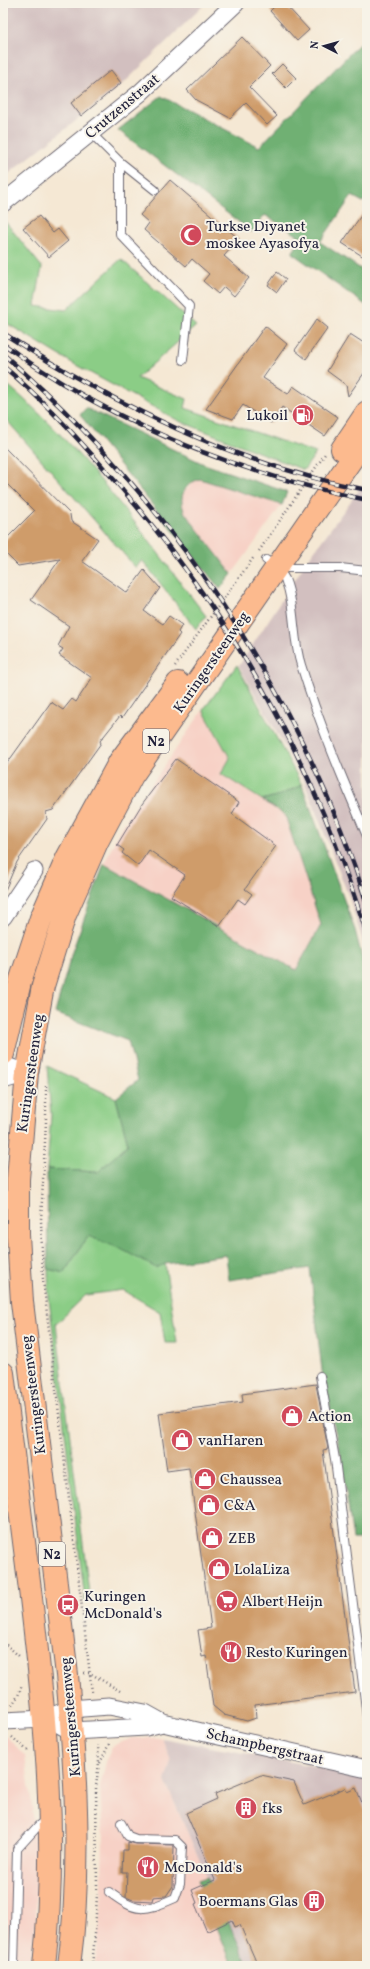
<svg xmlns="http://www.w3.org/2000/svg" width="370" height="1969" viewBox="0 0 370 1969" font-family="Vollkorn,serif">
<rect width="100%" height="100%" fill="#f7f3e8"/>
<filter id="ink" filterUnits="userSpaceOnUse"><feTurbulence type="fractalNoise" baseFrequency=".025" numOctaves="2"/><feDisplacementMap in="SourceGraphic" scale="8" xChannelSelector="R" yChannelSelector="G"/><feConvolveMatrix kernelMatrix="1 2 1 2 8 2 1 2 1" color-interpolation-filters="sRGB"/></filter>
<filter id="wash" filterUnits="userSpaceOnUse"><feTurbulence type="fractalNoise" baseFrequency=".012" numOctaves="4" result="noise"/><feDisplacementMap in="SourceGraphic" scale="16" xChannelSelector="R" yChannelSelector="G"/><feGaussianBlur stdDeviation="0.9" result="paint"/><feColorMatrix in="noise" values="0 0 0 0 0 0 0 0 0 0 0 0 0 0 0 0 0 1.4 0 .05"/><feComposite in="paint" operator="in"/></filter>
<g filter="url(#wash)">
<rect width="100%" height="100%" fill="#f5e8d4"/>
<!-- built -->
<path fill="#f7d1c6" d="M200,479L282,505L232,574L185,513L180,503L181,495L194,481Z
M203,710L230,758L221,774L285,815L321,925L296,970L104,864L120,830Z
M3,1736L7,1737L25,1756L33,1815L37,1871L36,1920L30,1966H3Z
M132,1738H162L171,1761L165,1781L207,1877L198,1880L231,1962L218,1966H95L101,1916L103,1840L100,1786L107,1758L113,1746Z"/>
<!-- industrial -->
<path fill="#d2bfbf" d="M3,3H206L124,83L3,178Z
M367,479V955L349,897L304,781L239,666L307,561Z
M162,1738L367,1776V1966H249L207,1877L165,1781L171,1761Z"/>
<!-- green -->
<path fill="#8bcd86" stroke="#567860" d="M3,219L42,267L35,306L66,310L121,259L196,326L137,378L187,399L185,408L316,453L304,470L179,421L74,364L3,321Z
M3,381C83,447 143,534 206,616L196,629L142,560L136,568L3,416Z
M237,665L302,785L280,795L262,800L221,774L230,758L203,710Z
M47,1066L116,1098L128,1144L98,1172L47,1169L51,1115Z
M88,1236L165,1264L177,1343H165L160,1312L123,1290L86,1295L56,1324L90,1601H85L49,1299L48,1269L64,1273Z"/>
<!-- forest -->
<path fill="#70b073" stroke="#496957" d="M367,36V198L363,202L352,196L320,242L367,273V306L292,253L302,238L265,215L252,232L118,130L161,96L259,147Z
M86,408L204,464L287,492L282,505L200,479C183,484 178,498 185,513L232,574L220,589L80,415Z
M302,785L355,930L367,977V1539H353L340,1451L323,1379L310,1268L229,1280L226,1255L165,1264L156,1268L119,1248L88,1236L64,1273L48,1269L47,1169L98,1172L128,1144L116,1098L138,1080L128,1041L55,1013L72,952L104,864L296,970L321,925L285,815L262,800L280,795Z
M207,1877L249,1966H218L231,1962L198,1880Z"/>
<g id="blocks">
<!-- building -->
<path fill="#cf9c6a" d="M278,3H284L309,30L297,41L270,11Z
M242,37L270,66L249,87L277,116L267,125L246,103L230,118L196,100L187,90Z
M282,64L296,78L286,88L272,74Z
M111,70L121,83L81,116L71,103Z
M170,180L239,239L224,256L249,278L234,296L224,287L218,294L203,281L209,274L192,259L186,266L144,230L149,223L140,215Z
M367,207V259L342,243Z
M39,216L53,233L58,229L68,241L49,257L23,228Z
M277,272L286,279L277,292L268,285Z
M317,319L328,328L306,359L295,350Z
M265,326L287,344L263,378L288,394L293,386L338,417L325,436L282,407L271,423L243,405L233,419L206,409Z
M350,334L367,345V369L348,396L346,385L327,371Z
M3,446L70,514L71,521L98,539L82,561L127,593L144,570L160,588L144,611L163,624L169,616L182,625L178,632L180,634L122,718L120,716L100,741L101,743L53,810L46,812L47,819L17,862L3,895V769L51,702L63,710L72,699L76,702L92,678L59,655L63,649L58,646L69,626L31,600L60,559L18,566L3,551V542L34,511L3,480Z
M176,759L239,802L232,814L276,846L245,889L252,894L245,904L238,899L219,926L171,896L185,875L149,850L138,866L122,853L124,850L117,845L142,804Z
M316,1384L328,1449L323,1450L355,1692L255,1705L256,1718L247,1721L224,1715L213,1706L206,1656L202,1657L198,1630L211,1628L189,1468L167,1471L159,1413L243,1402L242,1394Z
M261,1775L294,1782L304,1805L345,1788L347,1792L356,1788L367,1815V1966H258L240,1925L235,1927L232,1920L207,1932L195,1904L197,1903L192,1890L215,1880L186,1813L217,1799L215,1794Z
M128,1842L136,1844L173,1845L174,1847L173,1886L166,1896L153,1897L152,1901L133,1900L126,1897L127,1872H122L123,1850H128Z"/>
</g>
</g>
<g filter="url(#ink)">
<use href="#blocks" fill-opacity="0" stroke="#6c6771" stroke-width="1"/>
<g fill="none" stroke-linecap="round" stroke-linejoin="round">
<!-- service casing -->
<g stroke="#6c6771" stroke-width="10">
<path id="service" d="M91,133L120,162L155,190
M120,162V234L189,306L183,360
M266,560C273,565 281,570 285,579C296,607 292,637 301,665C319,723 343,780 367,836
M278,568H340L367,571
M320,1376L335,1459L367,1717
M109,1892C137,1913 143,1912 175,1898L180,1884L182,1847L175,1840L136,1839L128,1836L121,1823
M14,1966L17,1849L38,1826L47,1819"/>
</g>
<!-- minor casing -->
<g stroke="#6c6771" stroke-width="19">
<path id="minor" d="M3,203L140,93L236,3
M3,917L34,871
M3,1065L27,1073
M3,1080L27,1073
M3,1721L45,1719L70,1709L109,1706L145,1713L163,1723L210,1734L367,1769
M62,1726L72,1731L146,1727L163,1723"/>
</g>
<!-- primary casing -->
<g stroke="#6c6771" stroke-width="24">
<path id="primary" d="M342,449L367,412
M3,1054L20,982L41,918L67,858L120,761L178,683
M3,1373C13,1448 22,1523 31,1598C46,1724 58,1839 44,1966
M69,1966C82,1869 76,1772 67,1675L22,1302L18,1235V1179L27,1073L43,986L65,915L97,842L132,776L367,437"/>
</g>
<!-- path -->
<path stroke="#6c6771" stroke-width="2.5" stroke-dasharray="1 3" stroke-linecap="butt" d="M259,551L325,454
M175,666L254,557
M46,1086V1122L41,1220L43,1280L92,1692
M3,1642L19,1656
M84,1673H90L120,1691
M12,1705L18,1696L22,1685
M12,1737L28,1751
M100,1763L109,1744
M97,1889L96,1786L99,1763L98,1745
M92,1966L95,1934L97,1894"/>
<!-- service -->
<use href="#service" stroke="#fff" stroke-width="8"/>
<!-- minor -->
<use href="#minor" stroke="#fff" stroke-width="17"/>
<!-- primary -->
<use href="#primary" stroke="#fcba8e" stroke-width="22"/>
<!-- rail casing -->
<g stroke="#22223b" stroke-width="4.5">
<path id="rail" d="M3,333C115,405 236,465 367,490
M3,344C14,351 24,359 35,366C135,432 250,476 367,500
M3,354C167,495 303,697 367,904
M3,366C39,396 71,431 102,466C194,569 271,687 324,815C340,854 354,894 367,934"/>
</g>
<!-- rail -->
<use href="#rail" stroke="#f7f3e8" stroke-width="3" stroke-dasharray="9" stroke-linecap="butt"/>
</g>
</g>
<!-- icons -->
<defs>
<g id="mosque-disc" transform="scale(1.15)"><circle r="9.5" fill="#d1495b" stroke="#f7f3e8"/><path d="M3.5-4.9A6 6 0 1 0 3.5 4.9A5 5 0 1 1 3.5-4.9Z" fill="#fff"/></g>
<g id="fuel-disc" transform="scale(1.15)"><circle r="9.5" fill="#d1495b" stroke="#f7f3e8"/><path d="M-5.5-6h7V0h2V4h1.3V-2.5L3-4.5l.8-.8L6-3V5H2.5V1h-1V6h-7ZM-4.2-4.7v3.2H.2V-4.7Z" fill="#fff"/></g>
<g id="shop-disc" transform="scale(1.15)"><circle r="9.5" fill="#d1495b" stroke="#f7f3e8"/><path d="M-5-2.5h2.3a2.7 3.5 0 0 1 5.4 0H5L5.5 6h-11ZM-1.5-2.5h3a1.5 2.3 0 0 0-3 0Z" fill="#fff"/></g>
<g id="supermarket-disc" transform="scale(1.15)"><circle r="9.5" fill="#d1495b" stroke="#f7f3e8"/><path d="M-6-5.5h2.5l.6 2H6L4.5 2H-2.5L-4.4-4H-6ZM-1.5 3.2a1.3 1.3 0 1 0 .1 0ZM3 3.2a1.3 1.3 0 1 0 .1 0Z" fill="#fff"/></g>
<g id="bus-disc" transform="scale(1.15)"><circle r="9.5" fill="#d1495b" stroke="#f7f3e8"/><path d="M-5-6H5V4H4V6H2V4H-2V6H-4V4H-5ZM-3.5-4V0h7V-4ZM-3.5 1.2v1.5H-2V1.2ZM2 1.2v1.5H3.5V1.2Z" fill="#fff"/></g>
<g id="restaurant-disc" transform="scale(1.15)"><circle r="9.5" fill="#d1495b" stroke="#f7f3e8"/><path d="M-5-6h1v4h1v-4h1v4h1v-4h1v5L-1.5 .5V6h-2V.5L-5-1ZM5-6V6H3V1.5H1.5Q1.5-4 5-6Z" fill="#fff"/></g>
<g id="building-disc" transform="scale(1.15)"><circle r="9.5" fill="#d1495b" stroke="#f7f3e8"/><path d="M-4-6H4V6H1V3H-1V6H-4ZM-2.5-4.3h1.7v1.8h-1.7ZM.8-4.3h1.7v1.8H.8ZM-2.5-1h1.7V.8h-1.7ZM.8-1h1.7V.8H.8Z" fill="#fff"/></g>
</defs>
<g fill-rule="evenodd">
<use href="#mosque-disc" x="191" y="235"/>
<use href="#fuel-disc" x="303" y="415"/>
<use href="#shop-disc" x="292" y="1416"/>
<use href="#shop-disc" x="182" y="1440"/>
<use href="#shop-disc" x="205" y="1479"/>
<use href="#shop-disc" x="209" y="1505"/>
<use href="#shop-disc" x="212" y="1538"/>
<use href="#shop-disc" x="219" y="1569"/>
<use href="#supermarket-disc" x="227" y="1601"/>
<use href="#bus-disc" x="68" y="1605"/>
<use href="#restaurant-disc" x="231" y="1652"/>
<use href="#building-disc" x="246" y="1808"/>
<use href="#restaurant-disc" x="148" y="1867"/>
<use href="#building-disc" x="314" y="1901"/>
</g>
<g text-anchor="middle" stroke-width="4" stroke-linejoin="round" paint-order="stroke">
<!-- shield labels -->
<g fill="#f7f3e8" stroke="#62616f" stroke-width="1">
<rect x="143" y="729" width="26" height="24" rx="3"/>
<rect x="39" y="1542" width="26" height="24" rx="3"/>
</g>
<g font-size="14" font-weight="bold" fill="#22223b">
<text x="156" y="746">N2</text>
<text x="52" y="1559">N2</text>
</g>
<!-- street labels -->
<g font-size="15" fill="#22223b" stroke="#f7f3e8">
<text transform="translate(122 106) rotate(-40)" y="5">Crutzenstraat</text>
<text transform="translate(211 662) rotate(-55)" y="5">Kuringersteenweg</text>
<text transform="translate(30 1073) rotate(-82)" y="5">Kuringersteenweg</text>
<text transform="translate(33 1395) rotate(-97)" y="5">Kuringersteenweg</text>
<text transform="translate(70 1717) rotate(-95)" y="5">Kuringersteenweg</text>
<text transform="translate(265 1746) rotate(13)" y="5">Schampbergstraat</text>
</g>
<!-- poi labels -->
<g font-size="15" fill="#22223b" stroke="#f7f3e8" text-anchor="start">
<text x="206" y="231">Turkse Diyanet<tspan x="206" dy="17">moskee Ayasofya</tspan></text>
<text x="288" y="420" text-anchor="end">Lukoil</text>
<text x="308" y="1421">Action</text>
<text x="198" y="1445">vanHaren</text>
<text x="220" y="1484">Chaussea</text>
<text x="224" y="1510">C&amp;A</text>
<text x="228" y="1543">ZEB</text>
<text x="234" y="1574">LolaLiza</text>
<text x="84" y="1601">Kuringen<tspan x="84" dy="17">McDonald's</tspan></text>
<text x="242" y="1606">Albert Heijn</text>
<text x="246" y="1657">Resto Kuringen</text>
<text x="262" y="1813">fks</text>
<text x="164" y="1872">McDonald's</text>
<text x="298" y="1906" text-anchor="end">Boermans Glas</text>
</g>
</g>
<!-- margin -->
<rect width="370" height="1969" fill="none" stroke="#f7f3e8" stroke-width="16"/>
<!-- north arrow -->
<g transform="translate(324 46) rotate(276)" stroke="#f7f3e8" stroke-width="3" paint-order="stroke">
<path d="M0-3L7 15L0 10L-7 15Z" fill="#22223b"/>
<text y="-6" font-size="11" font-weight="bold" text-anchor="middle" fill="#22223b">N</text>
</g>
</svg>
